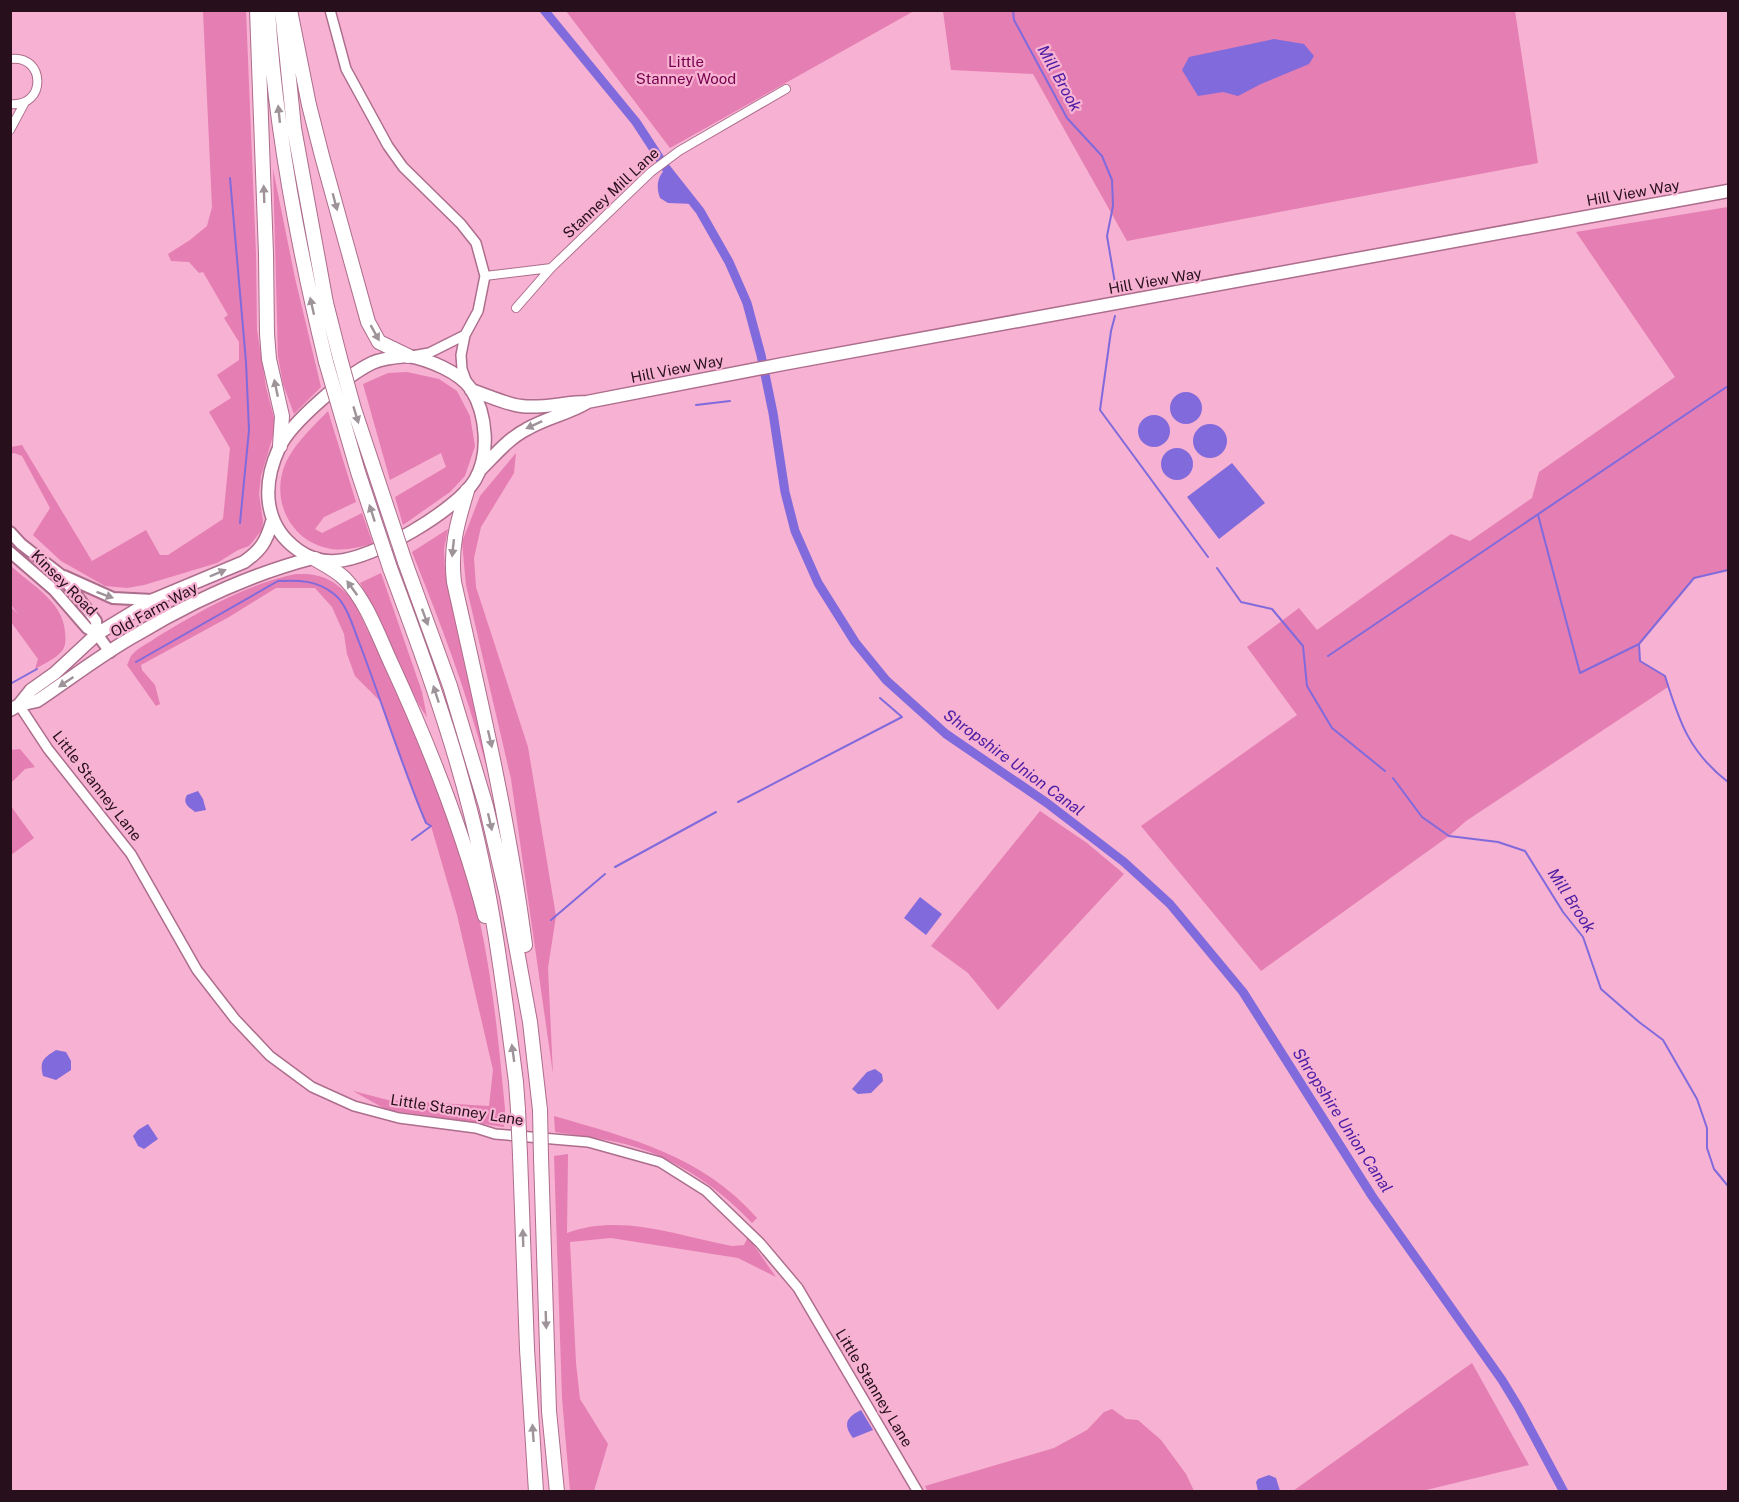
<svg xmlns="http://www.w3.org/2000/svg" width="1739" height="1502" viewBox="0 0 1739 1502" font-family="'Public Sans',sans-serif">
<rect width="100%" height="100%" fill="#f7b1d2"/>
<!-- green -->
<path fill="#e57eb2" d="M203,11H246L256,254L257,330L266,387L276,426L261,476L259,494L263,521L262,530L249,546L238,550L217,563L144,585L127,588L105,586L61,561L33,535L50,508L22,456L14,453L11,454V447L22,445L92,561L146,530L160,555H168L223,519L230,448L209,412L231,398L217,375L239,360V342L224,318L228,315L203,272L199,273L189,262L171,261L168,254L190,240L207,226L212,207Z
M566,11H914L670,148Z
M943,11H1515L1538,163L1127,241L1033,74L951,70Z
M273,169L295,278L321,387L294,414L283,384L278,356Z
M1728,207V570L1694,578L1639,644L1640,661L1665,676L1668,687L1466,821L1449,836L1261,971L1141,826L1297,715L1247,647L1299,608L1317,630L1451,534L1470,541L1532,498L1539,472L1675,377L1576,232Z
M407,372L439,379L457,391L470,416L475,446L465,476L450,492L403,525L395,497L446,467L441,453L390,480L363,384L388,373Z
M328,411L356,502L324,517L315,529L322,533L362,513L373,544C359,547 342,552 327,548C294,541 274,507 282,474C288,449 311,429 328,411Z
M516,453L514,473L481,527L474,558L476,587L528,747L556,916L548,968L553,1074L511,779L466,585L462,542L480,496Z
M448,529L444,549L445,570L490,763L486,765C466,690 441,624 412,552Z
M11,566C31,585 63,601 65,632C66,641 66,648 59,654C53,660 43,664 35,669L38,659L11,622V607L19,615L11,605Z
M381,573L422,692L427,717C399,676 385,626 360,583Z
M296,574C323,573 333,580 352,598C393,683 435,768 463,858C489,939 497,1025 505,1109L504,1127L387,1110L353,1091L388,1100L489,1106L493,1070L457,915L431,826L426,823L417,803L381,702L355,676L347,654L344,634L332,607L315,588H276L229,617L141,665L142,670L155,685L160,704L156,706L127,665C128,664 130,657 131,656C137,648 149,643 157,637C198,612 249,583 296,574Z
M20,749L35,767L25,769L11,783V750Z
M10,805L34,838L11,855H10Z
M1040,811L1087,843L1124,874L998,1010L968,973L931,946Z
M554,1116C630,1138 703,1156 757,1218L752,1223C724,1193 689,1168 650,1152C620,1140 586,1137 555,1132Z
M568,1154L567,1233C621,1213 678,1236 732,1246L744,1245L748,1237L776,1277L738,1258L611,1238L570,1242L576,1363L580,1399L608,1444L594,1491H570L562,1398L554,1156Z
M1472,1363L1529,1465L1422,1491H1293Z
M1112,1409L1126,1419L1138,1420L1161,1440L1186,1474L1194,1491L928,1492L925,1486L1054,1448L1087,1430L1104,1412Z"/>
<!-- water -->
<path fill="#806adc" d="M1274,39L1304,44L1314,56L1309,64L1261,84L1238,96L1223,92L1198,96L1182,70L1189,57Z
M666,168L694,204L668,203L660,198C656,187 657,177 666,168Z
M1170 408a16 16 0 1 1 32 0a16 16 0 1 1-32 0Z
M1138 431a16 16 0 1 1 32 0a16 16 0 1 1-32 0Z
M1193 441a17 17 0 1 1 34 0a17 17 0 1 1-34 0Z
M1161 464a16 16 0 1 1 32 0a16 16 0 1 1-32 0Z
M1232,463L1265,503L1219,539L1187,497Z
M198,791L203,799L206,810L195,812C189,807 182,804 187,795Z
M920,897L942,914L926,935L904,918Z
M56,1050L66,1052L71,1061V1070L56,1080L43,1076C39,1060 44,1058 56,1050Z
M875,1069L882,1074L883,1081L871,1093L858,1094L852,1089L867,1072Z
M148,1124L158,1139L144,1149L138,1146L133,1136L138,1130Z
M861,1410L873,1430L853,1438C842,1424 847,1417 861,1410Z
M1269,1475L1276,1478L1280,1491H1258L1256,1482L1258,1479Z"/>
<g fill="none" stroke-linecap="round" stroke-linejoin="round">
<!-- stream -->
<path stroke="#806adc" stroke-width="2" d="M1013,10L1014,20L1067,118L1102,156L1112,180L1113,206L1107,236L1116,289
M230,178L246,362L249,430L240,523
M1115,316L1111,331L1100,410L1208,557
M696,405L730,401
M1538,515L1580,673L1639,644L1694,578L1728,570
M1217,568L1241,602L1272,609L1303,646L1307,686L1332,728L1385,771
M1639,644L1640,661L1665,676C1679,721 1689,752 1728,782
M1328,656L1728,386
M136,662L278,581C298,580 317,580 334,594C347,604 353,627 359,642C382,702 401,764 426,823L431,826L412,840
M10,684L37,669
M1393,778L1422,817L1449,836L1498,842L1525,851L1563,912L1583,937L1601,989L1639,1022L1663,1040L1697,1099L1707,1128V1148L1714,1169L1728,1186
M738,802L902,717L880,698
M615,867L716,812
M551,920L605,874"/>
<!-- canal -->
<path stroke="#806adc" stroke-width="9" d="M544,10L636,122L666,168L700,211L729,262L747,303L761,355L773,413L785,492L795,531L818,583L855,642L886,680L946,734L1047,803L1124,862L1170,904L1243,992L1372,1196L1502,1380L1519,1408L1564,1492"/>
<!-- minor casing -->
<g stroke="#ad6d8c" stroke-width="10">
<path id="minor" d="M10,59C46,54 47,108 10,104
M10,130L25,102
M485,276L551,268
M516,308L551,268L651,172L679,151L786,89"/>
</g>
<!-- tertiary casing -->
<g stroke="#ad6d8c" stroke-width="12">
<path id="tertiary" d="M330,10L346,69L388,146L403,167L461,224L476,243L485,276L478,311L465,335L461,355L462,369L467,383
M412,356L429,353L465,335
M19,705L48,749L131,854L197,970L235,1019L270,1056L312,1087L354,1106L399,1118L476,1128L495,1134L588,1142L660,1162L706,1191L760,1243L798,1288L918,1492"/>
</g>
<!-- secondary casing -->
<g stroke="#ad6d8c" stroke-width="14">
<path id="secondary" d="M10,532L21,544L61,575L96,621L97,634
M10,552L54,590L87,628L97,634L110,652
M64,576L113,598L153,600"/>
</g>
<!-- primary casing -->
<g stroke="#ad6d8c" stroke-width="15">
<path id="primary" d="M408,356C427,359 460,372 471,389C487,414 490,455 475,480C456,511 373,559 336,561C322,562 309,558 298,550C263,525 262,485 279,448C290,423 347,375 372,363C383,358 396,357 408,356Z
M471,390C487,395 505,404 521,406C543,409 565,402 587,402L783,364L1728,191
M481,469C495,455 509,438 527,429C546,418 567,414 586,403
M19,705L37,701C70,679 102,654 136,635C191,602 251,574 313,558
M10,710L19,705L31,690L55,673L97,634L153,600L244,562C261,550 266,542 272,522"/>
</g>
<!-- motorway casing -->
<g stroke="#ad6d8c" stroke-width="16">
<path id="motorway" d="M257,10L266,254L267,334L269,359L282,416L280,446
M268,10C275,129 298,247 326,362
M282,10L294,128L326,303L340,358
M290,10L309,105L322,156L368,322L379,342L408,356
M467,491C457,523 450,549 454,582C481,703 509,822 525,945
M315,559C325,565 336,570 345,579C367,602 378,635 391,663C429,745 462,828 485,916
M405,562L450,686L486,806L507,896L530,1022L540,1110
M390,568C420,648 449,727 470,810C493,899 504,991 516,1082L518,1110
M520,1155L527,1349L536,1492
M541,1157L549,1411L557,1492"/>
</g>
<!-- minor -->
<use href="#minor" stroke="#fff" stroke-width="8"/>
<!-- tertiary -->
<use href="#tertiary" stroke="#fff" stroke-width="9"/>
<!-- secondary -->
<use href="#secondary" stroke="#fff" stroke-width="10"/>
<!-- primary -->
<use href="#primary" stroke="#fff" stroke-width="12"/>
<!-- motorway -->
<use href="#motorway" stroke="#fff" stroke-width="14"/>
<!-- motorway-bridge casing -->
<g stroke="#ad6d8c" stroke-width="16" stroke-linecap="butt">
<path id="motorway-bridge" d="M340,358L354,409L405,562
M326,362L358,472L390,568
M518,1110L520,1155
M540,1110L541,1157"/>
</g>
<!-- motorway-bridge -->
<use href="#motorway-bridge" stroke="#fff" stroke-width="14"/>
</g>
<!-- one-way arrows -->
<defs><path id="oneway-solid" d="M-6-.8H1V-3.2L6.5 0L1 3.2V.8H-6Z" transform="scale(1.5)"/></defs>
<g fill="#9e9398">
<use href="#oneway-solid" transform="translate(279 114) rotate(-96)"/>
<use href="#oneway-solid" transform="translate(264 194) rotate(-92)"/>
<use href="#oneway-solid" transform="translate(335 202) rotate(75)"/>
<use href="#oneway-solid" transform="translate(312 306) rotate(-103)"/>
<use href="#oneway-solid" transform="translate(375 333) rotate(61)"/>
<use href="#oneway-solid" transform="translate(276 388) rotate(-102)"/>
<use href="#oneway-solid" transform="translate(356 415) rotate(73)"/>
<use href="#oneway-solid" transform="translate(534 425) rotate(155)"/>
<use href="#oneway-solid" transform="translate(372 513) rotate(-108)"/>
<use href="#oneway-solid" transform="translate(453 548) rotate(96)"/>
<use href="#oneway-solid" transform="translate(218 573) rotate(-23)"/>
<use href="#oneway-solid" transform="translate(352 588) rotate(-126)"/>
<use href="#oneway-solid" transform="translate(105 595) rotate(20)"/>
<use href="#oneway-solid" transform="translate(425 617) rotate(70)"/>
<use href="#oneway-solid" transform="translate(66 682) rotate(146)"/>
<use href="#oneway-solid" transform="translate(436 694) rotate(-108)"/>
<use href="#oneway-solid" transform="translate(490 739) rotate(77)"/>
<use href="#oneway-solid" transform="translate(490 822) rotate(77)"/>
<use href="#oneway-solid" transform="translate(513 1053) rotate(-98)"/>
<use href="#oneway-solid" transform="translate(523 1238) rotate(-92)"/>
<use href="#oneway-solid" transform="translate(546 1320) rotate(88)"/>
<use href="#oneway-solid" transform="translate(533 1433) rotate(-94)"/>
</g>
<g text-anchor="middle" stroke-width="4.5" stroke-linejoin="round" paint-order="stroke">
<!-- park labels -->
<g font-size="15" fill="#75004c" stroke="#f7b1d2">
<text x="686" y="67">Little<tspan x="686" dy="17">Stanney Wood</tspan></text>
</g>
<!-- street labels -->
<g font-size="15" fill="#270f1b" stroke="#f7b1d2">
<text transform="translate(611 193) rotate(-43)" y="5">Stanney Mill Lane</text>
<text transform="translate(1633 193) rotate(-10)" y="5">Hill View Way</text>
<text transform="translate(1155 281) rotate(-10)" y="5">Hill View Way</text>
<text transform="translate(677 369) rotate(-11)" y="5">Hill View Way</text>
<text transform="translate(64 583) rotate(45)" y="5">Kinsey Road</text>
<text transform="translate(154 610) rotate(-29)" y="5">Old Farm Way</text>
<text transform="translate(97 786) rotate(52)" y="5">Little Stanney Lane</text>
<text transform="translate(457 1110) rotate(9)" y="5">Little Stanney Lane</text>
<text transform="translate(874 1388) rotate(59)" y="5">Little Stanney Lane</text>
</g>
<!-- water labels -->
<g font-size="16" font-style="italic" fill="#4a1ba4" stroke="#f7b1d2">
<text transform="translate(1060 78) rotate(61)" y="6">Mill Brook</text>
<text transform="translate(1014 762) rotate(36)" y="6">Shropshire Union Canal</text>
<text transform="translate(1572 900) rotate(57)" y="6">Mill Brook</text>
<text transform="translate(1343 1120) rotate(57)" y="6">Shropshire Union Canal</text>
</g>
</g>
<!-- border -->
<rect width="1739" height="1502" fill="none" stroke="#270f1b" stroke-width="24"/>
</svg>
